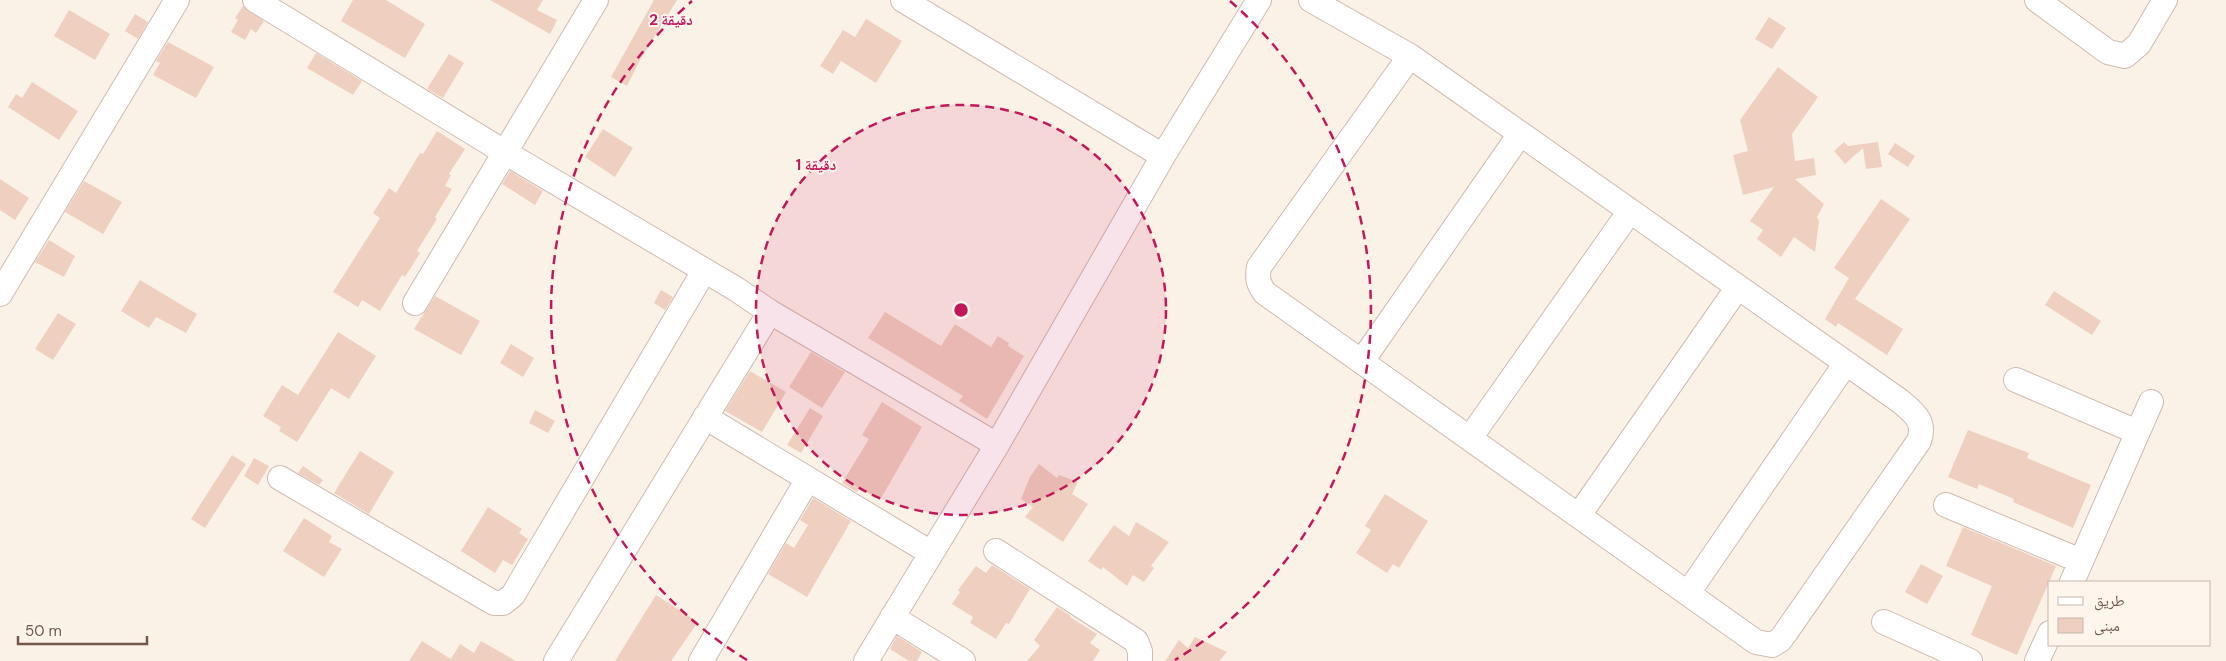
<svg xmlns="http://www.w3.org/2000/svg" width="2226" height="661" viewBox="0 0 2226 661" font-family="'DM Sans','Noto Naskh Arabic',sans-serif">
<rect width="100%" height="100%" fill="#fbf2e7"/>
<!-- building -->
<path fill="#efcfc0" d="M353,0H386L425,24L405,58L341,21Z
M490,0H543L537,10L557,20L550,34Z
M654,0H677L640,60L627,86L611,77Z
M243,6L264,21L256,33L251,29L245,40L231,32L238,20L235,18Z
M69,10L110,34L95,60L54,36Z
M135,14L148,22L138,39L125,31Z
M1769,17L1786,28L1772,49L1755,39Z
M866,19L902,41L876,83L841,61L833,74L820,66L843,30L855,37Z
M168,42L214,67L196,98L153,75L160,63L156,61Z
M316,53L362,81L353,95L307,68Z
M449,54L464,63L443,98L427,89Z
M1778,67L1818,97L1792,134L1795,161L1814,158L1816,175L1795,179L1824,204L1817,217L1819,221L1815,252L1794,237L1781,257L1757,239L1763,230L1750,221L1774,187L1743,195L1733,155L1748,151L1740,120Z
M32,82L78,111L59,140L8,107L16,94L22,98Z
M603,129L633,148L615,177L585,157Z
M437,131L465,149L449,174L451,175L445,186L452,189L435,217L437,219L417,251L420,253L405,277L402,275L380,311L362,300L358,307L333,292L380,218L373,213L389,188L396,193L420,153L423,154Z
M1844,142L1848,146L1878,142L1882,167L1866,169L1863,148L1845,164L1834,151Z
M1895,143L1915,156L1908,167L1888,154Z
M510,171L543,191L535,205L502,184Z
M0,179L29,198L15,220L0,210Z
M84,181L122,202L103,234L65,212Z
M1881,199L1910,219L1855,299L1903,329L1887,355L1838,323L1836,327L1825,319L1849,278L1834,268Z
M49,240L75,256L64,277L35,262Z
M140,280L197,314L186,333L156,317L149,328L121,311Z
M661,290L673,297L665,310L654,303Z
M2054,291L2101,321L2092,335L2045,305Z
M435,296L480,321L461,355L414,329Z
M885,312L941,346L955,324L991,347L998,336L1009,343L1008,346L1024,356L987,419L959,401L963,396L868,338Z
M58,313L76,324L53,360L35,349Z
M338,332L376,356L349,399L331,388L297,442L279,431L281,427L263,416L282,385L298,395Z
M511,344L534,358L523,377L500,363Z
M811,352L845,372L822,408L789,387Z
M750,371L786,392L762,432L725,411Z
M882,402L922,427L880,500L859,488L857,492L842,483L869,439L862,435Z
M810,408L823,416L801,453L787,445Z
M535,410L555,421L548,433L529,423Z
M1968,430L2029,453L2027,458L2091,485L2073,528L2013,502L2014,499L1979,484L1977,489L1948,477Z
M360,451L394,472L369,514L334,493Z
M232,455L246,464L205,528L191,519Z
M254,458L269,466L258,485L244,476Z
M1039,464L1057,478L1059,475L1078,482L1072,494L1088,504L1063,542L1025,517L1033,507L1021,499L1030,477Z
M303,466L323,480L319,485L298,473Z
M1385,494L1428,521L1399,568L1393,564L1387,573L1356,553L1371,530L1365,526Z
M813,498L851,521L807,597L768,574L786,543L794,548L808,525L800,520Z
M488,507L522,529L519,533L528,539L512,565L503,560L495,573L461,551Z
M304,518L332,536L329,542L342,549L324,577L283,551Z
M1136,522L1169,542L1151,566L1154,568L1144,582L1133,575L1127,586L1103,567L1101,570L1088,561L1114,525L1129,536Z
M1963,527L2056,566L2017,655L1971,635L1992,586L1946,566Z
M1921,564L1943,576L1927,604L1905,592Z
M992,565L1030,589L1009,624L1006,623L996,639L970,623L973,617L952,604L960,592L958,590L976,566L986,573Z
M656,595L698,622L671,661H615Z
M1057,607L1071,616L1070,617L1097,634L1090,643L1100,650L1093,661H1027L1040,646L1034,640Z
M897,636L922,652L917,661H909L890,649Z
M1195,637L1227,652L1219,661H1165L1179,640L1188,648Z
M422,641L451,659L460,644L474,653L481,641L516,661H409Z"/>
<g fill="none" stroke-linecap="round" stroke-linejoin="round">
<!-- minor casing -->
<g stroke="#cebbb1" stroke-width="26">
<path id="minor" d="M255,0L506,153L736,289L770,312L997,445
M903,0L1163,156
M1311,0L1410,56L1900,401C1914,413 1926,421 1919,441L1786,632L1780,640L1772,645L1756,642L1265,293C1258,284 1257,278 1259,267L1410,56
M2037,0L2108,52L2125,56L2139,44L2165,0
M0,294L177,0
M415,303L596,0
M1362,361L1520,134
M2016,380L2137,432
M705,417L931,553
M1470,438L1630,211
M280,478L494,603H503L513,595L704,271
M1946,505L2081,561
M1579,515L1738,287
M996,551L1136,641L1140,651V661
M2072,582L2151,402
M1688,593L1846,363
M892,617L963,661
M1884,622L1970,661
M556,661L770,312
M701,661L808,479
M866,661L997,445L1163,156L1259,0
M2037,661L2050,633"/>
</g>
<!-- minor -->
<use href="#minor" stroke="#fff" stroke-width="24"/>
</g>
<!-- distance rings -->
<circle cx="961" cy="310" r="205" fill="#c2185b" fill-opacity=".12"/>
<g fill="none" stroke="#c2185b" stroke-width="2.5" stroke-dasharray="9 6">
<circle cx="961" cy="310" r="205"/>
<path d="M747 660A410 410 0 0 1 692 1M1230 1A410 410 0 0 1 1175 660"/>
</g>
<circle cx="961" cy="310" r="8" fill="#c2185b" stroke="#fef6ed" stroke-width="2.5"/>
<g font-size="15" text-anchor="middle" font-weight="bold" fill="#c2185b" stroke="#fef6ed" stroke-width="4" stroke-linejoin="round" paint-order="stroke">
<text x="671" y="25">2 دقيقة</text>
<text x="816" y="170">1 دقيقة</text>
</g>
<!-- legend -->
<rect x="2048" y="581" width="162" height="65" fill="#fef6ed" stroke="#c6b6ad"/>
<rect x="2058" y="597" width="25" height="8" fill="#ffffff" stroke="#c6b6ad"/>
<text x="2094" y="606" font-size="15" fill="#73574d">طريق</text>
<rect x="2058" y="618" width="25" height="15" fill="#efcfc0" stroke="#c6b6ad"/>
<text x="2094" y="631" font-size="15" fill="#73574d">مبنى</text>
<!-- scale -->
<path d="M18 636v8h129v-8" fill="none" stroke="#73574d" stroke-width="2.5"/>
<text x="25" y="636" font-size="15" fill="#73574d" stroke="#fef6ed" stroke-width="4" paint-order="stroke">50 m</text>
</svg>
